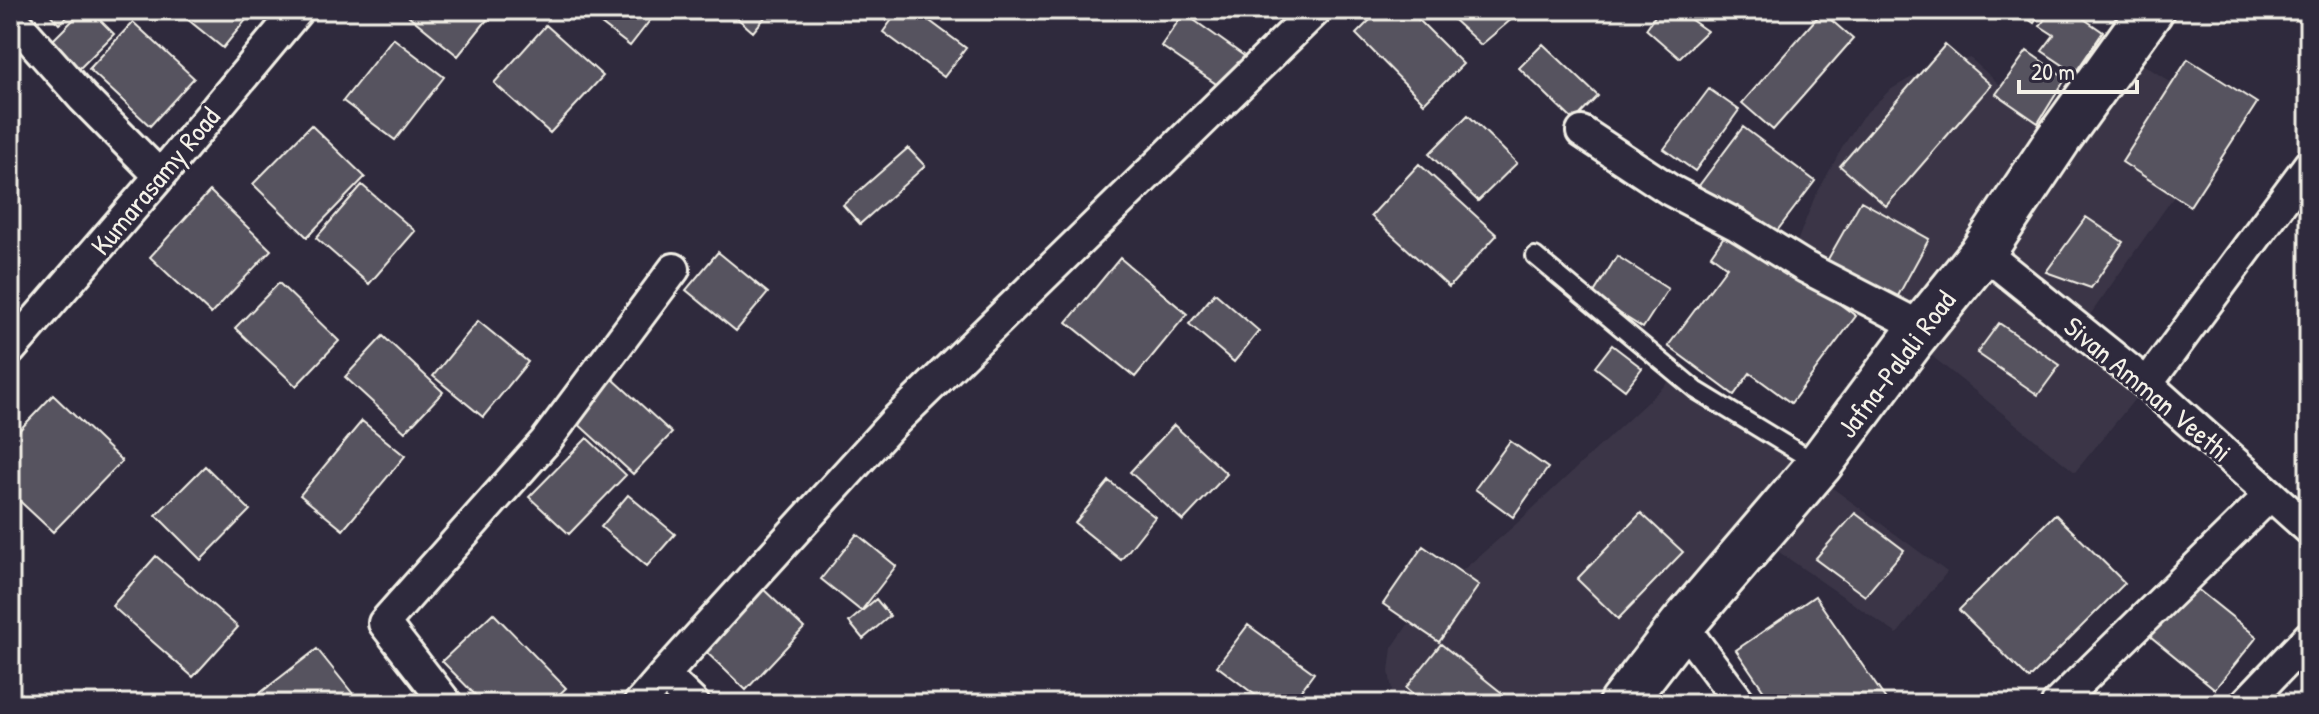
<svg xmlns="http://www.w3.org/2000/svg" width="2319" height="714" viewBox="0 0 2319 714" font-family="'Patrick Hand',sans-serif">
<rect width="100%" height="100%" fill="#2f2a3d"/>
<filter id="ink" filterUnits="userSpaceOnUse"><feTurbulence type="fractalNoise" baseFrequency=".0125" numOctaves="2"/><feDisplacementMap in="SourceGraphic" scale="16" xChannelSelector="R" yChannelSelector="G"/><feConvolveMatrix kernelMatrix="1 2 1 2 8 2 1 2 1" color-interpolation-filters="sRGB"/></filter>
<g filter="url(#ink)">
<!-- built -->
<path fill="#3b3647" d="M2123,51L2228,120L2080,329L2147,384L2075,472L1912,340L1793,252L1814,199L1842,148L1862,117L1890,90L1929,67L1970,58L2059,138Z
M1677,374L1947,572L1897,634L1759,538L1627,704H1398L1392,691L1389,671L1392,648L1420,607L1514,526Z"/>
<!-- building -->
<path fill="#56525f" stroke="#f4f1e8" stroke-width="2" d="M46,10H75L59,24Z
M83,10H90L114,34L77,71L49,44Z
M176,10H254L223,48Z
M414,10H495L458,56L409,16Z
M583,10H658L630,46Z
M728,10H771L753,32Z
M899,10H915L966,48L944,77L883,32Z
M1380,10H1409L1463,64L1424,103L1356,34Z
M1443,10H1516L1519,13L1481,45Z
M1659,10H1677L1707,31L1679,58L1646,29Z
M2015,10H2043L2034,23Z
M2051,10H2071L2103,32L2075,73L2042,51L2054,35L2040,26Z
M1822,12L1853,39L1773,130L1742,103Z
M1184,13L1247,58L1225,90L1161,46Z
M133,22L194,78L150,126L89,69Z
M546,25L603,76L550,133L494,83Z
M393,38L444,77L395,140L343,101Z
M1543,44L1598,96L1574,121L1519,68Z
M1945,45L1991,85L1886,206L1840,166Z
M2027,51L2066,78L2038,123L1996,94Z
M2188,59L2257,103L2190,206L2122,162Z
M1709,89L1739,110L1695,171L1664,149Z
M1468,115L1517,163L1478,201L1429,154Z
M311,125L365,177L307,237L253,184Z
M1743,127L1815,181L1770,240L1698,187Z
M908,148L925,166L860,224L843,205Z
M1419,164L1497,235L1449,287L1371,216Z
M362,185L415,231L369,284L316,238Z
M210,191L271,250L211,314L150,257Z
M1861,201L1929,239L1892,307L1823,268Z
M2086,217L2123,242L2091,288L2046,272Z
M1732,225L1856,316L1791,403L1750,373L1734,395L1668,346L1727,267L1711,255Z
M718,252L768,293L736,331L686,290Z
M1617,256L1668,289L1643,328L1592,296Z
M1120,258L1187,314L1135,377L1067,322Z
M279,283L339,341L296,386L235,328Z
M1215,293L1259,331L1234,362L1189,324Z
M478,321L528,362L483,417L433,376Z
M1999,323L2060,365L2038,395L1977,353Z
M383,336L443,392L405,432L345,377Z
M1612,345L1642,368L1625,390L1595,367Z
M613,379L672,433L633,474L575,421Z
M53,395L122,461L53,532L10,492V440Z
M362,421L405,456L343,530L300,495Z
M1174,425L1227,474L1183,521L1130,472Z
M587,438L626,475L569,534L529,497Z
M1510,441L1548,468L1513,517L1475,489Z
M205,466L250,510L201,560L156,515Z
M1109,481L1155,517L1121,560L1075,523Z
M628,495L675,534L647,566L601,527Z
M1641,513L1683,552L1618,619L1577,579Z
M1855,513L1904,550L1865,596L1815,559Z
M2055,514L2125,583L2029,679L1959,610Z
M857,534L896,566L861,611L821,579Z
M1423,546L1479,585L1439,642L1383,604Z
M156,556L238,627L193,677L112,606Z
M2186,580L2257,637L2215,689L2145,632Z
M760,586L804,628L746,690L702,648Z
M1815,596L1889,704H1773L1736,650Z
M876,599L890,616L863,639L849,622Z
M493,613L566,688L549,704H484L442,661Z
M1248,625L1314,673L1291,704H1267L1217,666Z
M1441,644L1492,685L1516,704H1425L1406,688Z
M317,649L361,704H246Z"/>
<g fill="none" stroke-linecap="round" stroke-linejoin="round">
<!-- lane casing -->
<g stroke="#f4f1e8" stroke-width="22">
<path id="lane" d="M1535,256L1696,390L1816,463"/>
</g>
<!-- street casing -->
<g stroke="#f4f1e8" stroke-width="36">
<path id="street" d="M10,16L83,98L160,176
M1582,132L1670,190L1737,225L1805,267L1923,328
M1983,252L2147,384L2309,529
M10,350L160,176L298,10
M2147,384L2309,165
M1682,625L1741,704
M664,675L893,423L1316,10
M447,704L384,623L545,442L674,269
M639,704L664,675L694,704
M2057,704L2270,495
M2245,704L2309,637"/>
</g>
<!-- primary casing -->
<g stroke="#f4f1e8" stroke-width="50">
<path id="primary" d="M1621,704L1682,625L1819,465L1912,340L1983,252L2059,138L2151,10"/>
</g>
<!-- lane -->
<use href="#lane" stroke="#2f2a3d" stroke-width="16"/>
<!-- street -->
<use href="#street" stroke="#2f2a3d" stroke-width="30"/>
<!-- primary -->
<use href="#primary" stroke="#2f2a3d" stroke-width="44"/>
</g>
</g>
<g text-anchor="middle" stroke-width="6" stroke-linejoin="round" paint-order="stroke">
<!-- street labels -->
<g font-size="28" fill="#f4f1e8" stroke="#2f2a3d">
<text transform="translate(155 181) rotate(-50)" y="10">Kumarasamy Road</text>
<text transform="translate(1896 364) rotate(-53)" y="10">Jafna-Palali Road</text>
<text transform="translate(2148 389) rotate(40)" y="10">Sivan Amman Veethi</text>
</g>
</g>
<!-- margin -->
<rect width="2319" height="714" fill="none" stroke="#2f2a3d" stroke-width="40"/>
<rect x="20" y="20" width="2279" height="674" fill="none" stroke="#f4f1e8" stroke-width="3" filter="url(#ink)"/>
<!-- scale -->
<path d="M2019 80v12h118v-12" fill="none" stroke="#f4f1e8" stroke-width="4"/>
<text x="2031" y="80" font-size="24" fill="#f4f1e8" stroke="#2f2a3d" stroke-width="6" paint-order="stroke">20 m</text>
</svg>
